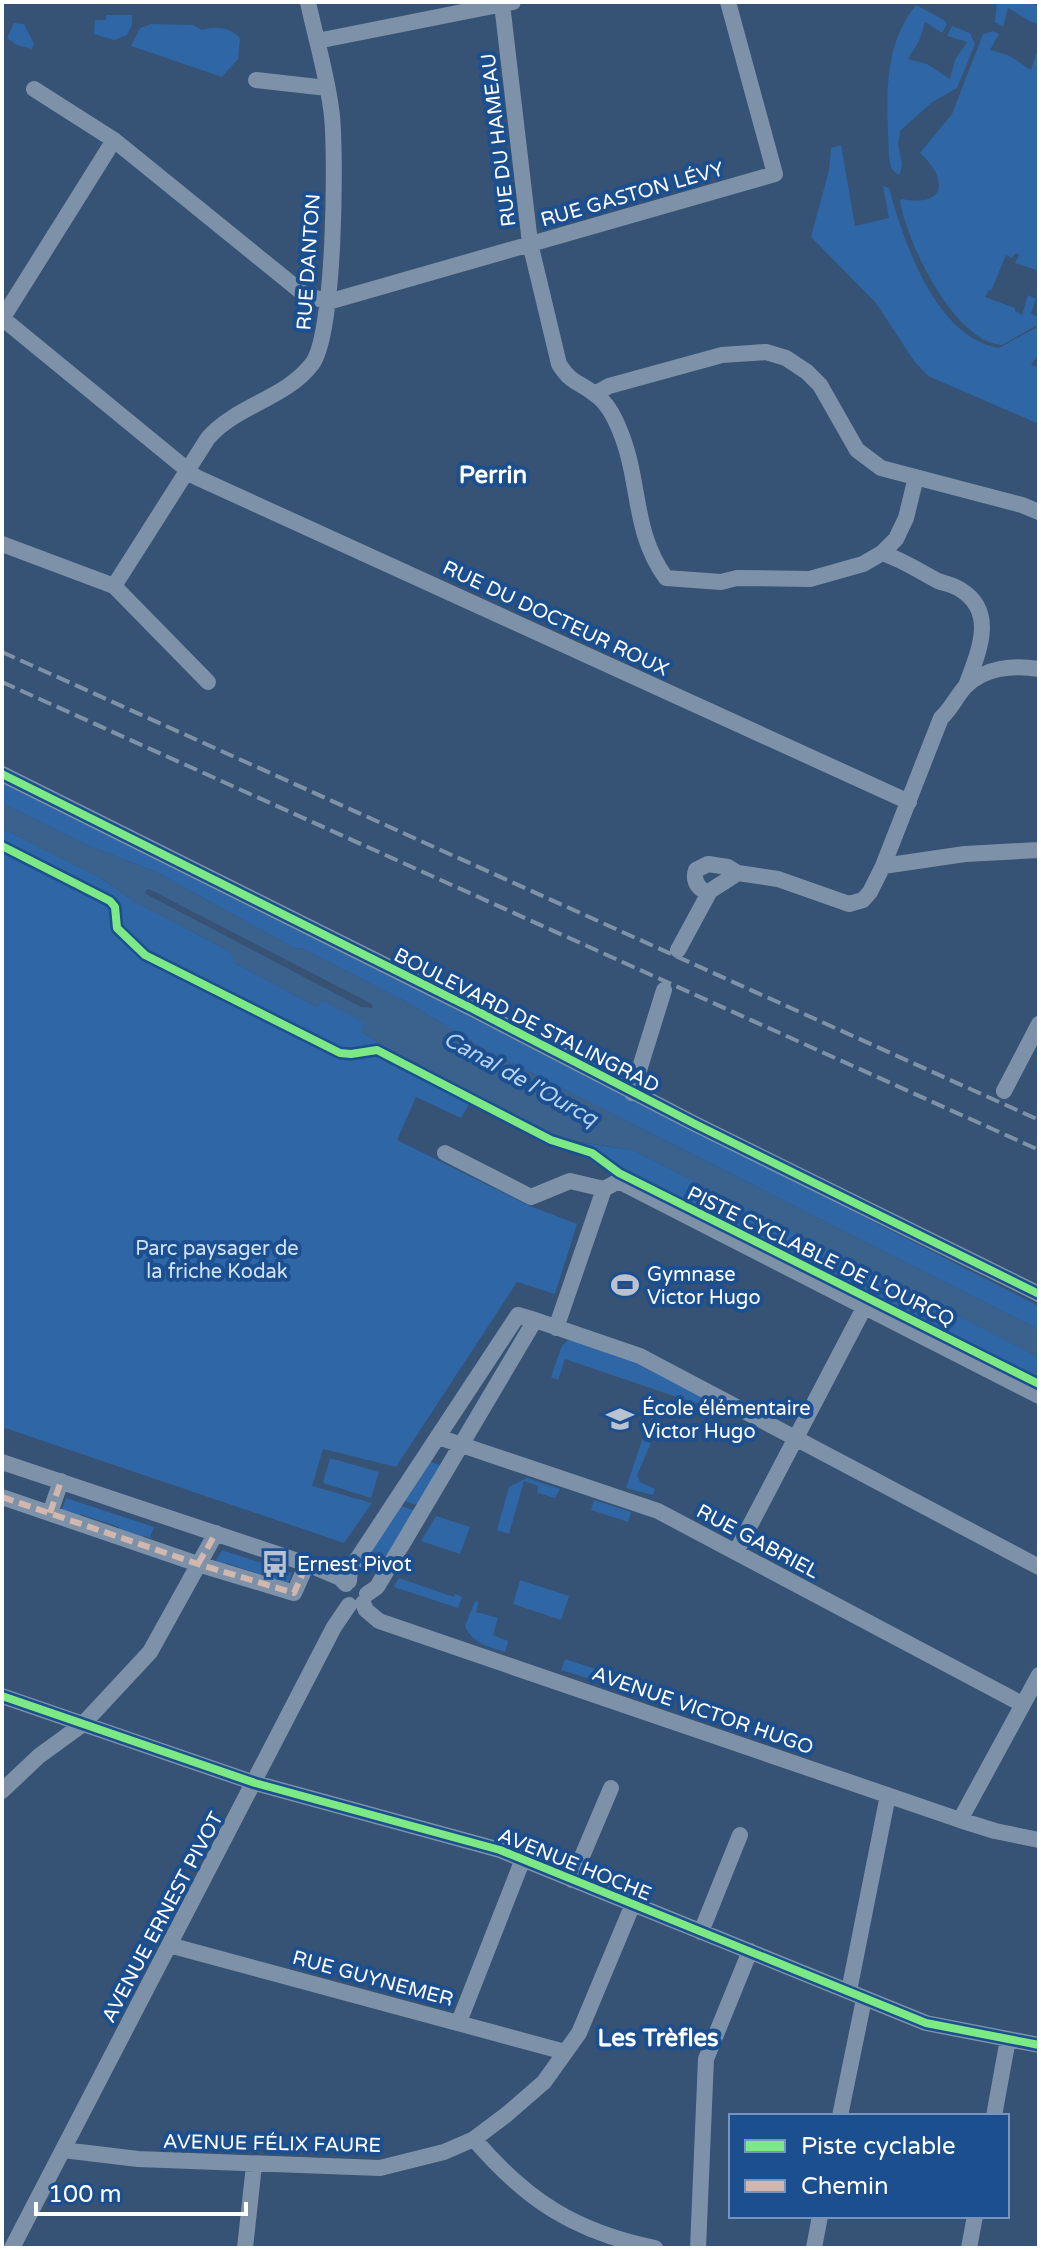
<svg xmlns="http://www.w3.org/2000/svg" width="1041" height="2250" viewBox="0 0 1041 2250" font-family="'Varela Round',sans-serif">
<rect width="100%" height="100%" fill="#365274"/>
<!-- green -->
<path fill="#2f66a5" d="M997,2H1030L1039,7V24L1031,22L1008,8L1003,27L995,22Z
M916,5L944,20L947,24L942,33L925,22L919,41L908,59L927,64L950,79L955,60L967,42L947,36L952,26L970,33L975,44L957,88L931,103L900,131L898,144L902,165L900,174H897L891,168L889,156C887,106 881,48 916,5Z
M106,15H132V25L127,35L114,40L94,34L95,20H106Z
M14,23L24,24L34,44L32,49L17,45L7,38Z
M151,24L193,25L202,30C215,26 230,27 240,38L238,59L222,77L131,46L140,28Z
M993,31L999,34L990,50L1008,55L1031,70L1039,45V271L1015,263L1019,255L1016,253L1012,258L1006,255L991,291L989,290L985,297L1015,308V311L1022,315L1028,295L1036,299L1031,313L1039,318V324L1002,345C954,342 907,243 900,201L902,199C946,208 949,179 920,153L952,114L983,34Z
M841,145L855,226L889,218L883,186L889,188C904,242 935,337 999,348L1039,326V354L1031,365L1039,367V424L928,376L914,361L876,303L811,237L829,170L831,148Z
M2,782L159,858L1039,1306V1330L483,1048L410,1004L301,948L296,949L156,872L87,845L2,803Z
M2,828L99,877L134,901L229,951L234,956L233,962L317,1007L322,1000L366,1023L362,1032L401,1057L474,1096L461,1118L416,1097L397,1140L530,1206L577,1224L555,1294L517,1282L396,1467L323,1449L312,1486L372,1503L344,1543L2,1427Z
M584,1143L633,1150L1039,1357V1389L619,1173Z
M570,1339L636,1361L712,1401L709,1408L565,1359L558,1380L551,1377L562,1345Z
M642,1440L651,1443L637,1475L640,1482L655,1489L653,1495L626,1488Z
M330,1458L379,1472L371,1498L323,1483Z
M428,1461L443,1466L419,1506L402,1500Z
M527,1478L560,1489L555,1498L538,1493L537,1495L538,1486L524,1481L509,1534L497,1530L509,1487Z
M66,1498L154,1527L150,1538L144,1536L143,1540L118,1531L119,1527L80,1514L78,1518L61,1512Z
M594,1500L631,1512L628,1522L591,1510Z
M399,1505L416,1511L388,1557L369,1551Z
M436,1516L470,1527L460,1554L421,1541Z
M222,1550L292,1573L288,1583L226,1563L225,1567L214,1564Z
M399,1578L454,1597L455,1594L462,1597L458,1608L394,1587Z
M520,1580L569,1596L561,1620L513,1604Z
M475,1601L479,1602L476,1612L498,1618L493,1635L508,1641L505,1652C487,1646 473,1644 465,1626Z
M565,1659L611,1674L610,1685L561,1670Z"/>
<!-- water -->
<path fill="#3b618d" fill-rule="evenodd" d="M2,803L87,845L156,872L296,949L301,948L410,1004L483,1048L1039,1330V1357L633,1150L562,1139L474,1096L401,1057L362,1032L365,1023L322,1000L317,1007L233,962V956L229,951L134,901L99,877L2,828ZM149,889L372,1004L373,1008L361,1007L146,894L145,891Z"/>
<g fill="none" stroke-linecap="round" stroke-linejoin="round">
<!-- minor -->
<path stroke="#7d92a8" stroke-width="16" d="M502,4L530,243L559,364C572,385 579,381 596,395C607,403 615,418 620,431C641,481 632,532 666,578L721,582L737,578L810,579L863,564L882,553L896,539L906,518L916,477
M317,41L513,2
M256,80L327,88
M34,89L114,140L304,294L328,302L775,174L728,2
M2,318L196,477L909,802
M2,319L114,140
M595,394L609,386L722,355L766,352L786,358L807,372L820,385L857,450L881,468L1022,505L1039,512
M2,544L114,586L208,682
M882,553C903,560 919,571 938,581C946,584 954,585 961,590C998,613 977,655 966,686
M114,586L208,438C237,405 285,399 312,364C335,334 336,159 332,116C328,78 316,40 308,2
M2,774L473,1009L695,1124L1039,1294
M708,864L728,867L738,873L710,891H704C696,886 693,879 696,870Z
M883,866L965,854L1039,850
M738,873L778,879L849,904L863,900L870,892L883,866L941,718C951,709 956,697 965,687C984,667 1014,665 1039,669
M678,950L710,891
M1004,1091L1039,1024
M632,1093L664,990
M445,1153L531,1197L570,1181L604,1189
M556,1328L604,1189L615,1183H622L1039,1396
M438,1437L658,1511L1022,1704
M2,1462L307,1564L340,1578L346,1584
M2,1497L198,1564L294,1593L307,1564
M50,1513L61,1481
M736,1552L865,1306
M349,1581L350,1570L518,1315L535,1320
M367,1594L377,1587L535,1320L640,1356L1039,1567
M363,1603L366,1610L379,1621L960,1820L995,1831L1039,1840
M2,1696L255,1783L500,1850L926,2023L1039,2045
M2,1791L39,1756L83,1724L150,1652L216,1533
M960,1820L1039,1675
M572,1880L611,1788
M701,1932L740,1835
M169,1945L565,2052
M849,1991L888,1795
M459,2022L523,1859
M840,2116L864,1999
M994,2116L1008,2039
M474,2139C526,2200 575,2232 655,2248
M63,2150L138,2159L380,2168L444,2152L474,2139L506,2115L544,2082L579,2033L633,1904
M12,2248L334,1627L349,1605
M245,2248L254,2165
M698,2248L706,2059L750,1951
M814,2248L820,2216
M969,2248L975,2216"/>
<!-- rail -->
<path stroke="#7e92a7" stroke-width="4" stroke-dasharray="14 6" stroke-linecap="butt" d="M2,652L1039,1120
M2,682L1039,1150"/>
<!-- quiet -->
<path stroke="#d1b7ad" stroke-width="6" stroke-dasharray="12 6" stroke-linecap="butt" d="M2,1497L198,1564L294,1593L307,1564
M50,1513L61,1481
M198,1564L216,1533"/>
<!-- cycleway casing -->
<g stroke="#1b4f8f" stroke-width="13">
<path id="cycleway" d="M2,774L473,1009L695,1124L1039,1294
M2,846L110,901L115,907L117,928L145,955L340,1053L351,1054L377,1050L551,1140L592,1153L619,1173L1039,1384
M2,1696L255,1783L500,1850L926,2023L1039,2045"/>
</g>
<!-- cycleway -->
<use href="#cycleway" stroke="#7ce984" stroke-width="8"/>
</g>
<!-- icons -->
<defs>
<g id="stadium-bare" transform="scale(2.16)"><path d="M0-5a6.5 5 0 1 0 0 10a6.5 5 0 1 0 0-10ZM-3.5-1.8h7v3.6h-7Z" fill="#b9c2ce" stroke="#1b4f8f" stroke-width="2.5" paint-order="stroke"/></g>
<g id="school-bare" transform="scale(2.16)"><path d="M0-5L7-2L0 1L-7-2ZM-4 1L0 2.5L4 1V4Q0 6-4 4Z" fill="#b9c2ce" stroke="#1b4f8f" stroke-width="2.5" paint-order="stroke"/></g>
<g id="bus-bare" transform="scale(2.16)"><path d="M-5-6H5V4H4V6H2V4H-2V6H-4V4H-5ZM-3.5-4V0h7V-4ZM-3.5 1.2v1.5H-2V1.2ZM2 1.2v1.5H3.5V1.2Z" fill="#b9c2ce" stroke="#1b4f8f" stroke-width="2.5" paint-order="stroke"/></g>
</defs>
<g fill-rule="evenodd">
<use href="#stadium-bare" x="625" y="1285"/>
<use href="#school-bare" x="620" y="1419"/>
<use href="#bus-bare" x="275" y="1564"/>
</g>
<g text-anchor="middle" stroke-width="8" stroke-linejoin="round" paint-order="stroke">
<!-- street labels -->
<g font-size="20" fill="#fff" stroke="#1b4f8f">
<text transform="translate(498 140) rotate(-97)" y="7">RUE DU HAMEAU</text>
<text transform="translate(632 194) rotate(-16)" y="7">RUE GASTON LÉVY</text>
<text transform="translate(308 262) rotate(-86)" y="7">RUE DANTON</text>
<text transform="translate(556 618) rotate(25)" y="7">RUE DU DOCTEUR ROUX</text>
<text transform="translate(527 1020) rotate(27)" y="7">BOULEVARD DE STALINGRAD</text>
<text transform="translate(821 1256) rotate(26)" y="7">PISTE CYCLABLE DE L'OURCQ</text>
<text transform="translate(758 1541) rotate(28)" y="7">RUE GABRIEL</text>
<text transform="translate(703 1710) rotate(19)" y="7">AVENUE VICTOR HUGO</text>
<text transform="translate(575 1864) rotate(22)" y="7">AVENUE HOCHE</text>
<text transform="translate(162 1917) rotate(-62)" y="7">AVENUE ERNEST PIVOT</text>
<text transform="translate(373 1978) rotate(15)" y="7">RUE GUYNEMER</text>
<text transform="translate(272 2143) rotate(1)" y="7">AVENUE FÉLIX FAURE</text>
</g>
<!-- park labels -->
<g font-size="20" fill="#cfe3fa" stroke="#1b4f8f">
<text x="217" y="1255">Parc paysager de<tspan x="217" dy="23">la friche Kodak</tspan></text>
</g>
<!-- poi labels -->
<g font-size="20" fill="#fff" stroke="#1b4f8f" text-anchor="start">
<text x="647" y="1281">Gymnase<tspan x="647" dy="23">Victor Hugo</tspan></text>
<text x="642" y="1415">École élémentaire<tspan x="642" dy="23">Victor Hugo</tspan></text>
<text x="297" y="1571">Ernest Pivot</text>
</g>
<!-- water labels -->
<g font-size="22" font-style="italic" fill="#b5d3f5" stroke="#1b4f8f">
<text transform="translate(521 1078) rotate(29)" y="8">Canal de l'Ourcq</text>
</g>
<!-- quarter labels -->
<g font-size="24" font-weight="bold" fill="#fff" stroke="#1b4f8f">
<text x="493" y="483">Perrin</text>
<text x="658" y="2046">Les Trèfles</text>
</g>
</g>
<!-- border -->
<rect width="1041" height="2250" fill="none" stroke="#ffffff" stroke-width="8"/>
<!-- legend -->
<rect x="729" y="2114" width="280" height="104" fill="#1b4f8f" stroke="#7695bc" stroke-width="2"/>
<rect x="745" y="2140" width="40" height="12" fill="#7ce984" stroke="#7695bc" stroke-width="2"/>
<text x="801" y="2154" font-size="24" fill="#ffffff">Piste cyclable</text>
<rect x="745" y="2180" width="40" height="12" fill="#d1b7ad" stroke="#7695bc" stroke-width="2"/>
<text x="801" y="2194" font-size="24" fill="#ffffff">Chemin</text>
<!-- scale -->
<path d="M36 2202v12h210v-12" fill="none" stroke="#ffffff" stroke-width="4"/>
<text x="48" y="2202" font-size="24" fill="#ffffff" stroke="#1b4f8f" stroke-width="6" paint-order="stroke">100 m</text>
</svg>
